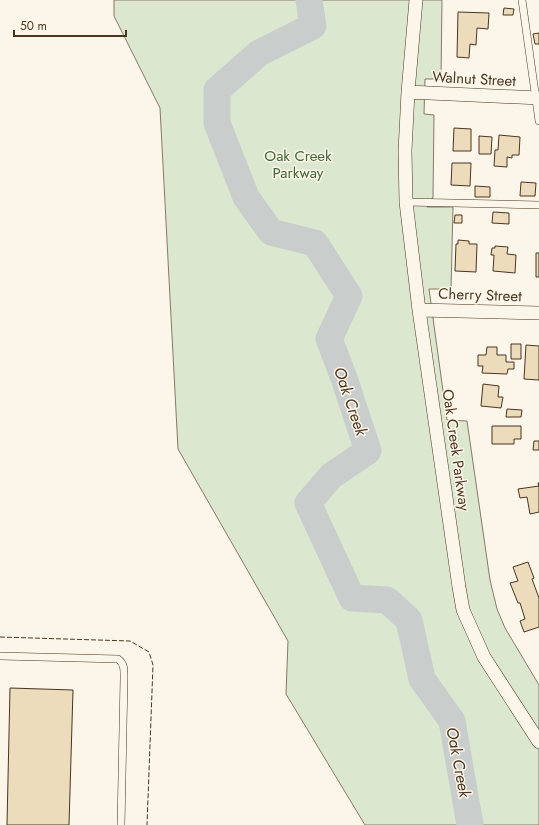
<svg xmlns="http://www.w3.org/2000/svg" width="539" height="825" viewBox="0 0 539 825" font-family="Jost,sans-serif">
<rect width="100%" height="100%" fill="#fbf6e9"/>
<!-- green -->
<path fill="#dce7d0" stroke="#887966" d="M114,0H442L441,79H425L424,114L434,115L433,197L427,207H453L451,289H429L447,420L467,421L490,580L497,609L505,628L539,685V825H365L286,694L288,641L178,449L160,108L114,16Z"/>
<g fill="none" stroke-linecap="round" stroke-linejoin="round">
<!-- river -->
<path stroke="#c9cecd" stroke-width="27" d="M309,0L313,26L259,53L217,90V123L246,197L271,232L315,243L349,296L329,339L344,378L368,451L331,476L308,503L352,598L387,600L409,620L422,679L452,721L470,825"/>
</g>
<!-- building -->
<path fill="#ecdcbc" stroke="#4a3520" d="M504,8L514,9L513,15H503Z
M458,12L489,13L488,29L477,28L476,45L470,44L469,58L457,57Z
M539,33V44H535L533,34Z
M454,128L471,129V151H453Z
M499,135L520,137L519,155H512V158L507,157V167L494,166L495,150H498Z
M479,136L492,137L491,154H479Z
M452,163H471L470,186L451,185Z
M521,182L536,183L535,196H520Z
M475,186L490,187V197H475Z
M493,212L509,213V224L492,223Z
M455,215H462V223H454Z
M458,240L469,241V244H477L476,272L455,271L456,244H458Z
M495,246L508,247L507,254L516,255L515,273L493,271L494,255H491L492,248H495Z
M536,253H539V277H536Z
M511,344H521V359H511Z
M526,345L539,346V380L524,379Z
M487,347H497V355H506V362H514V369H508L507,374L482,373L483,366H478V355H486Z
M483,384L499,386L498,397H503L501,408L481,406Z
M507,409L522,410L521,417H506Z
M492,426H521V439H514V444H492Z
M534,441H539V450H533Z
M538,483H539V512L530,514L527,497L520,498L518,489L539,486Z
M528,562L534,578L532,579L539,598V627L524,632L520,621L525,619L520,603H518L510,583L518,581L513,567Z
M10,688L73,690L69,825H7Z"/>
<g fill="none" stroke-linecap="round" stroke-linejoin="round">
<!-- service casing -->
<g stroke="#4a3520" stroke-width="8">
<path id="service" d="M522,0L539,121
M406,202L539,205
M0,656L118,659C125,664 124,671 124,679L121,825"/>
</g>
<!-- minor casing -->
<g stroke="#4a3520" stroke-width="14">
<path id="minor" d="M416,0L408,92L405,151L406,202L419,310L459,587L463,610L484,657L539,742
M408,92L539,98
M419,310L539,313"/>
</g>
<!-- service -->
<use href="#service" stroke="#fbf6e9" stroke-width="7"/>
<!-- minor -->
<use href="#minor" stroke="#fbf6e9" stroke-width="13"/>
<!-- fence -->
<path stroke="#4a3520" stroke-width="1" stroke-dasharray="5 2" stroke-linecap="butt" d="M0,637L130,641L149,652L153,665L147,825"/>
</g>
<g text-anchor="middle" stroke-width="3" stroke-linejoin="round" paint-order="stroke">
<!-- street labels -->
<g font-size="15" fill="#4a3520" stroke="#fbf6e9">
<text transform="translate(474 79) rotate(3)" y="5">Walnut Street</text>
<text transform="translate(480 295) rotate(2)" y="5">Cherry Street</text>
<text transform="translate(456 450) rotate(82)" y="5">Oak Creek Parkway</text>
</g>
<!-- park labels -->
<g font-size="15" fill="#436837" stroke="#fbf6e9">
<text x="298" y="161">Oak Creek<tspan x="298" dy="17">Parkway</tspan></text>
</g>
<!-- water labels -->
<g font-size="16" font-style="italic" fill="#4a3520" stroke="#fbf6e9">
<text transform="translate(351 401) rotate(71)" y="6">Oak Creek</text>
<text transform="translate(459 762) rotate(79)" y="6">Oak Creek</text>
</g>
</g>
<!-- scale -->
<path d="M14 30v6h112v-6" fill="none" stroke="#4a3520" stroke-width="2"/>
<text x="20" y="30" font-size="12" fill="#4a3520" stroke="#fbf6e9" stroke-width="3" paint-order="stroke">50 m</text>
</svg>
